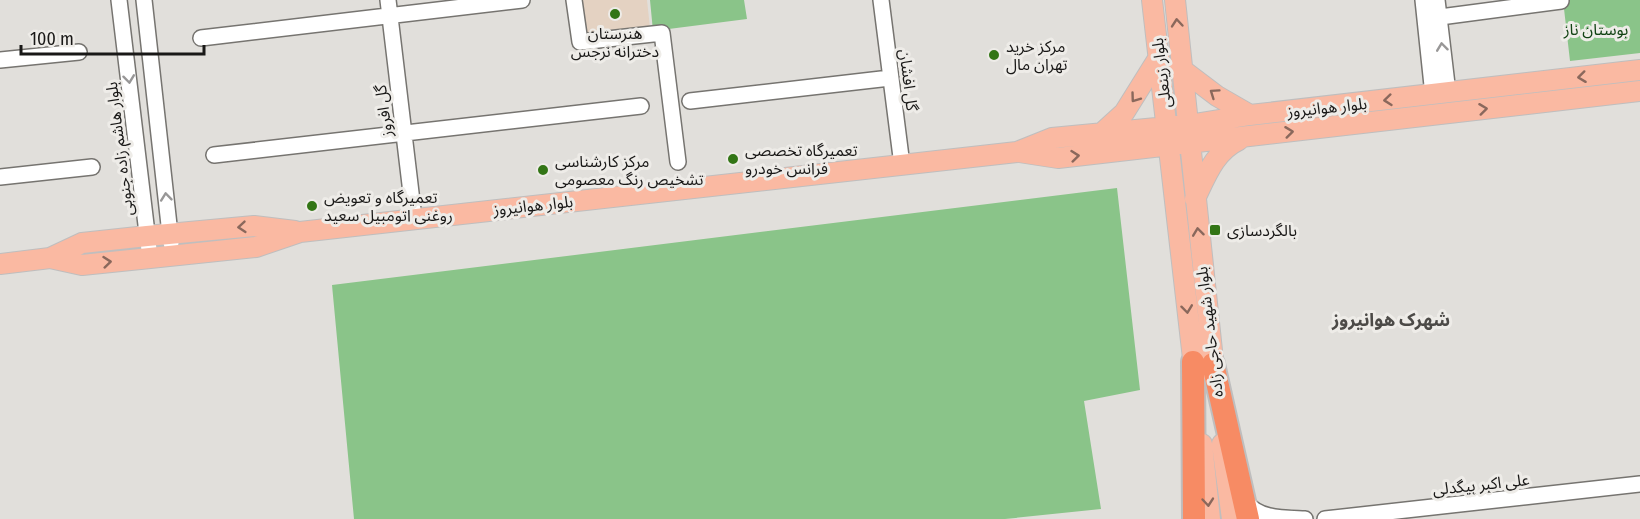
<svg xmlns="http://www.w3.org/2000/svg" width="1640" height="519" viewBox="0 0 1640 519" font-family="'Fira Sans Condensed','Noto Sans Arabic',sans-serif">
<rect width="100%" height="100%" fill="#e1dfdb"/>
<!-- education -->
<path fill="#e4d2c2" d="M580,0H647L650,28L585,36Z"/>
<!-- green -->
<path fill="#8ac489" d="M650,0H744L747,19L653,31Z
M1563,0H1640V53L1570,61Z
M1117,188L1140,390L1084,401L1101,509L1005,519H354L332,285Z"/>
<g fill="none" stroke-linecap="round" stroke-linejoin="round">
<!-- minor casing -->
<g stroke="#767470" stroke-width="18">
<path id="minor" d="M119,0L150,258
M144,0L171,243
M388,0L414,218
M574,0L580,42L662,33L678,162
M881,0L902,165
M1423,0L1433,95
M1437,0L1448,93
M1425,19L1561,1
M201,38L522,0
M0,60L79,52
M690,101L890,78
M214,155L641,106
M0,177L92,167
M1247,502C1257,519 1285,518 1305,519
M1325,519L1640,484"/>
</g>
<!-- major casing -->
<g stroke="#bfbebe" stroke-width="22">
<path id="major" d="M1152,0L1195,376
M1175,0L1215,379
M1180,68L1217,96L1250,115
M1102,133L1124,113L1159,57
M1019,152L1058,158L1640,91
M1195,199C1206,176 1215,151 1239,140
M50,258L82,265L150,258L256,247L300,232L1017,152L1052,138L1188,125L1250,115L1640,70
M0,264L50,258L82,243L147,236L254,226L295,231
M1202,444L1210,519
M1222,444L1232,519"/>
</g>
<!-- highway casing -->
<g stroke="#bfbebe" stroke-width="26">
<path id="highway" d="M1193,362L1194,519
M1213,364L1248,519"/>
</g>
<!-- minor -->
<use href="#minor" stroke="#fff" stroke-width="15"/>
<!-- major -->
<use href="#major" stroke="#fab9a2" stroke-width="20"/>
<!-- highway -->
<use href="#highway" stroke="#f78b64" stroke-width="22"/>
</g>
<!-- one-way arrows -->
<defs><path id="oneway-chevron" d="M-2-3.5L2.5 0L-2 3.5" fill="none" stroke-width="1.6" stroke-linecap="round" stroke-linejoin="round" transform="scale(1.5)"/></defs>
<g stroke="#8a685c">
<use href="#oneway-chevron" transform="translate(1177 23) rotate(-95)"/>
<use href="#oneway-chevron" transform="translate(1582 77) rotate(173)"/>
<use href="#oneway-chevron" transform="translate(1214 93) rotate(-145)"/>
<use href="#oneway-chevron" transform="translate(1135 98) rotate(126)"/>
<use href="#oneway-chevron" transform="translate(1388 100) rotate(174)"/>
<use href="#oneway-chevron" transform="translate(1483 109) rotate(-7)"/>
<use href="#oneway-chevron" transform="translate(1289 132) rotate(-7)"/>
<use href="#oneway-chevron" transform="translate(1075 156) rotate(-6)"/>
<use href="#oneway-chevron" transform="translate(242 227) rotate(175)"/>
<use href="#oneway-chevron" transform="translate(1198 232) rotate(-97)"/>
<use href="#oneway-chevron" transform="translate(107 262) rotate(-6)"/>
<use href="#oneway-chevron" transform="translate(1187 309) rotate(83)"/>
<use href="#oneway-chevron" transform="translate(1208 502) rotate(85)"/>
</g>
<g stroke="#989797">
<use href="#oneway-chevron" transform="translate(1442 47) rotate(-97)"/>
<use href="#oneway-chevron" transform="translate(129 79) rotate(83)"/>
<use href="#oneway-chevron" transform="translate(166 197) rotate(-96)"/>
</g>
<!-- markers -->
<g fill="#327515" stroke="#eeece8" stroke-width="2">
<circle cx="615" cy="14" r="6"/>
<circle cx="994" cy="55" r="6"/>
<circle cx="733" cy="159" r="6"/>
<circle cx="543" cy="170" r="6"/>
<circle cx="312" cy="206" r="6"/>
<rect x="1209" y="224" width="12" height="12" rx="3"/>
</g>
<g text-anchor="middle" stroke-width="6" stroke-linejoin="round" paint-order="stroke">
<!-- park labels -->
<g font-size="16" fill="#104212" stroke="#eeece8">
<text x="1596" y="35">بوستان ناز</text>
</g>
<!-- poi labels -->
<g font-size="16" fill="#191817" stroke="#eeece8" text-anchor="start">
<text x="615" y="39" text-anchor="middle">هنرستان<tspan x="615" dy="18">دخترانه نرجس</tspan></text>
<text x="1006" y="52">مرکز خرید<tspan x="1006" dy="18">تهران مال</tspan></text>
<text x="745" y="156">تعمیرگاه تخصصی<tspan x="745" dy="18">فرانس خودرو</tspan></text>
<text x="555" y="167">مرکز کارشناسی<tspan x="555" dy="18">تشخیص رنگ معصومی</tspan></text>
<text x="324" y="203">تعمیرگاه و تعویض<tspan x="324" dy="18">روغنی اتومبیل سعید</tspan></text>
<text x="1227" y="236">بالگردسازی</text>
</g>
<!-- street labels -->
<g font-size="16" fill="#191817" stroke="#eeece8">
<text transform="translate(1161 73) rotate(-97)" y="6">بلوار زینعلی</text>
<text transform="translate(909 80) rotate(83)" y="6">گل افشان</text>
<text transform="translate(1327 107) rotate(-6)" y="6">بلوار هوانیروز</text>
<text transform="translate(383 111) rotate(-97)" y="6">گل افروز</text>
<text transform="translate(119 149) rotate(-97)" y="6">بلوار هاشم زاده جنوبی</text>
<text transform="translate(533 205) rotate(-6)" y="6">بلوار هوانیروز</text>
<text transform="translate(1209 332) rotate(-97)" y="6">بلوار شهید حاجی زاده</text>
<text transform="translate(1481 484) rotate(-6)" y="6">علی اکبر بیگدلی</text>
</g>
<!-- neighbourhood labels -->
<g font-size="18" font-weight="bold" fill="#4c4a47" stroke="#eeece8">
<text x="1391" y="326">شهرک هوانیروز</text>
</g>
</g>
<!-- scale -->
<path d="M21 45v9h183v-9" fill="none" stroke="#191817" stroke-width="3"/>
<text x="30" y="45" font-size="18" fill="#191817" stroke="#eeece8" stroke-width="4.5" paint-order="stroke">100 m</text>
</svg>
